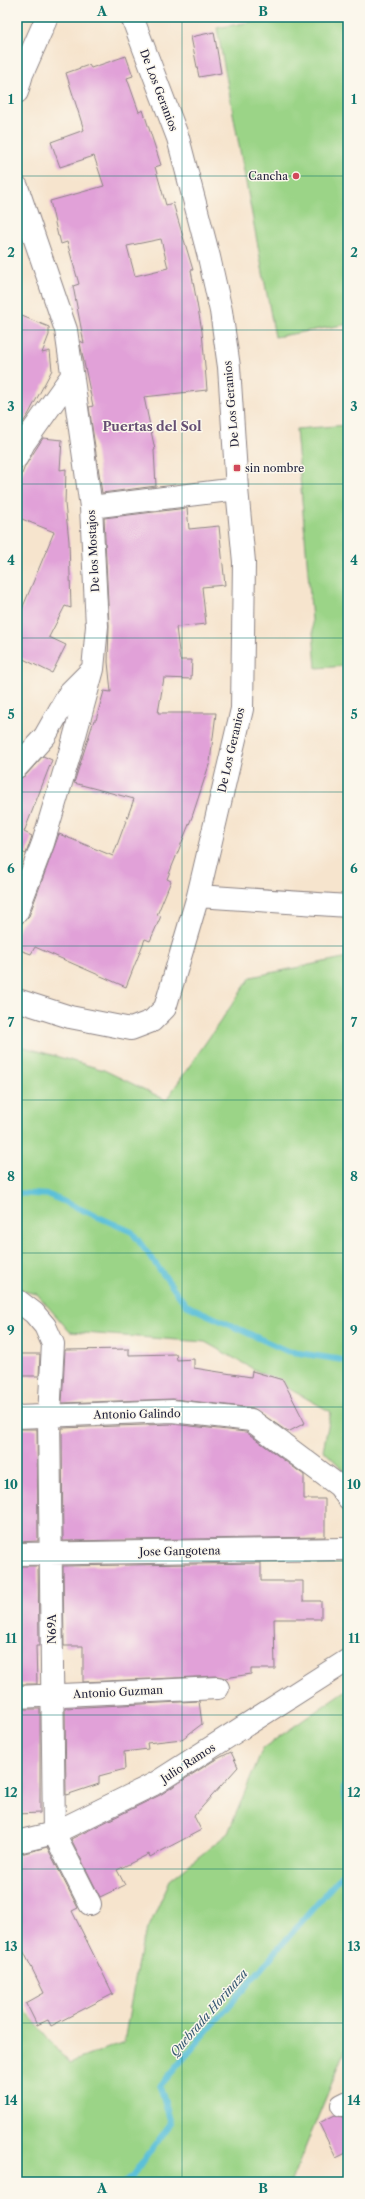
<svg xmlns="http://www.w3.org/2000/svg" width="365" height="2199" viewBox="0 0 365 2199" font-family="'Libre Caslon Text',serif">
<rect width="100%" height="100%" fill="#fbf7ec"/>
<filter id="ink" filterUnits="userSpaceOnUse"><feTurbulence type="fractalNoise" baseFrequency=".025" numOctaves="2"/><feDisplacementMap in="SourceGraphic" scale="8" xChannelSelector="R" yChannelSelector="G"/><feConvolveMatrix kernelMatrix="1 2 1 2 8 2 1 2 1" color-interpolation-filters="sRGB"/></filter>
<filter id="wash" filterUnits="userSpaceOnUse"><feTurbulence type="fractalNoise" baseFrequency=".012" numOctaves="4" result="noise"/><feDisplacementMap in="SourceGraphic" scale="16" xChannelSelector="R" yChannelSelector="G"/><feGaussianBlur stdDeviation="0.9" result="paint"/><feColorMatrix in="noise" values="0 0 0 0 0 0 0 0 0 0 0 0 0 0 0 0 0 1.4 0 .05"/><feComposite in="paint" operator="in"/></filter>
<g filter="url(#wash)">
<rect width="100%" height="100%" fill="#f6e4cd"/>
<!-- green -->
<path fill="#9bd487" stroke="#5e7b61" d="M277,17H348V324L275,337L217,28Z
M348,425V666L316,668L296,429Z
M348,957V1474L323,1450L331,1412L205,1342L70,1332L37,1294L17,1290V1045L104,1070L166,1100L251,977Z
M348,1689V2044L291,2182H17V1997L22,2007L69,2063L124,2042L141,1945L170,1880L228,1833L263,1748Z"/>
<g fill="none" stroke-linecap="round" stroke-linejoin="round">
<!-- stream -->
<path stroke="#5bc0d9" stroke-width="6" d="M17,1193L49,1195L132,1232L186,1305L287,1351L348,1361
M348,1784L344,1787L348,1819
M125,2182L132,2177L171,2123L160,2086L348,1868"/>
</g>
<g id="blocks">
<!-- building -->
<path fill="#e1a1d8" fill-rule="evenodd" d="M214,32L221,73L199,77L191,37Z
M126,56L133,76L127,78L139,112L143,110L161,165L155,167L166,205L173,203L193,270H191L202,331L207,390L144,397L155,450H154L156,486L102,493L89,407L93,406L80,343V341L84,343L73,286L79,284L67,242L61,244L59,236H58L50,201L104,186L94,156L60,167L51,142L84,130L66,73L89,65L91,68ZM161,239L168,268L135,276L127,246Z
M17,314L49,327V335L42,353L50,351L52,370L28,415L17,431Z
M43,438L62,440L60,470L66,469L65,504L69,541L71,608L65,606L49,637L66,645L52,673L17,656V607L22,609L54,532L17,517V487L25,466Z
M187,508L189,529L219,526L225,585L202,587L206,624L176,627L180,660H192L191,679L164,678L158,713H216L210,762L192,817L167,879L171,881L157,915L161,916L150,941L145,939L126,987L35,947L31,954L17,949V933L21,924L29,916L59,834L113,856L134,799L74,783L94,720H96L104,691L111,692L108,662L109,625L104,518Z
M43,756L52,760L24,832L32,836L26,854L17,850V779L26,775Z
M129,1349V1355L176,1354L177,1360L194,1359V1368L251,1377L252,1371L283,1380L305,1423L288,1432L253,1408L173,1399L62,1403L65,1350Z
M17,1354H40L39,1376H17Z
M172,1424L246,1432L304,1475V1499H325V1537L63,1541L62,1428Z
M17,1429H37L38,1541L17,1542Z
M261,1563V1581H303V1601H321V1619H274L275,1669H251V1674L225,1678L217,1676L83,1682V1646H64L63,1566Z
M17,1566H38L39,1646H36L37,1684H17Z
M199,1701L202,1724L182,1739L147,1743L148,1749L124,1752L125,1769L99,1776V1784L66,1795L65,1708Z
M17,1709H40V1813L17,1814Z
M231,1752L238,1767L194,1816L201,1830L150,1857L149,1854L117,1870L125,1885L100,1897L71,1839L160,1795L213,1761Z
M47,1847L78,1908L72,1911L113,1994L51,2026L48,2020L37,2025L26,2003L44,1993L17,1938V1855Z
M335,2115L342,2117L348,2116V2152L336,2158L319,2123Z"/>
</g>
</g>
<g filter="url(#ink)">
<use href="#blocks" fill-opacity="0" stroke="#8c8384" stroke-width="1"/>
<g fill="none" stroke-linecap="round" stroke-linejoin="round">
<!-- minor casing -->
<g stroke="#8c8384" stroke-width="24">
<path id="minor" d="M17,92L22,74L47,17
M17,187L66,330L91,507L97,626L93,669L72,746L43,843L17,912
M17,457L24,443L71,377
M91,507L237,489
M17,767L45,736L70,692L93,669
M198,896L348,906
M17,1000L70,1017L131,1029L152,1021L165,1008L198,896L242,709L244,562L237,489L229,367L221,311L209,257L178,138L132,17
M17,1300L34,1313L45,1326L53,1344L49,1416L54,1833L90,1904
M17,1417L172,1411L251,1420L339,1486L348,1498
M17,1554L344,1549
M17,1697L218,1688
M342,2105L348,2102"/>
</g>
<!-- tertiary casing -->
<g stroke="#8c8384" stroke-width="24">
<path id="tertiary" d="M17,1842L54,1833L154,1784L348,1660"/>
</g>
<!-- minor -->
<use href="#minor" stroke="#fff" stroke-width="22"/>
<!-- tertiary -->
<use href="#tertiary" stroke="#fff" stroke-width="22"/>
</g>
</g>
<!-- grid -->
<path fill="none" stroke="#0f766e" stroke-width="1" stroke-opacity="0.55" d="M182,17V2182M17,176H348M17,330H348M17,484H348M17,638H348M17,792H348M17,946H348M17,1100H348M17,1253H348M17,1407H348M17,1561H348M17,1715H348M17,1869H348M17,2023H348"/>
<!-- markers -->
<g fill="#d1495b" stroke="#fbf7ec" stroke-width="1.5">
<circle cx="296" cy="176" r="4"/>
<rect x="233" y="464" width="8" height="8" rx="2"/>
</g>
<g text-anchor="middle" stroke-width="3" stroke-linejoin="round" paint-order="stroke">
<!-- street labels -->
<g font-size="11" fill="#22223b" stroke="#fbf7ec">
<text transform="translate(159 90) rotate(69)" y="4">De Los Geranios</text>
<text transform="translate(231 404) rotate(-95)" y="4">De Los Geranios</text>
<text transform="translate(93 551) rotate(-93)" y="4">De los Mostajos</text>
<text transform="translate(231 750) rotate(-77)" y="4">De Los Geranios</text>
<text transform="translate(137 1414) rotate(-1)" y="4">Antonio Galindo</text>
<text transform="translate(180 1551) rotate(-1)" y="4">Jose Gangotena</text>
<text transform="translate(52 1629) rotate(-90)" y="4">N69A</text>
<text transform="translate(118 1692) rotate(-3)" y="4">Antonio Guzman</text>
<text transform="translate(188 1763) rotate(-33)" y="4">Julio Ramos</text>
</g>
<!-- poi labels -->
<g font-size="11" fill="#22223b" stroke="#fbf7ec" text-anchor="end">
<text x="288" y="180">Cancha</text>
<text x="245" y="472" text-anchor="start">sin nombre</text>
</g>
<!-- water labels -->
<g font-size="12" font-style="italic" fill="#365972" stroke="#fbf7ec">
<text transform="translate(209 2013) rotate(-49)" y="4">Quebrada Horinaza</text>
</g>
<!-- quarter labels -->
<g font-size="13" font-weight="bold" fill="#654e72" stroke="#fbf7ec">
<text x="152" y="431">Puertas del Sol</text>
</g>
</g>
<!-- margin -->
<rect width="365" height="2199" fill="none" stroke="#fbf7ec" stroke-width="44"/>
<rect x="22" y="22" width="321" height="2155" fill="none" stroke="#0f766e" stroke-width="1.5"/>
<g font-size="13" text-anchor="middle" font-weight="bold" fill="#0f766e">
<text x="102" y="16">A</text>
<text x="263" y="16">B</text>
<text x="11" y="104">1</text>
<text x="354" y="104">1</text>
<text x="11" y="257">2</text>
<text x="354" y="257">2</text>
<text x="11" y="411">3</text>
<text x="354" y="411">3</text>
<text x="11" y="565">4</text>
<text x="354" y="565">4</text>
<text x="11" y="719">5</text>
<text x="354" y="719">5</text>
<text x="11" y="873">6</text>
<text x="354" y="873">6</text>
<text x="11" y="1027">7</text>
<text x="354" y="1027">7</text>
<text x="11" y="1181">8</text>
<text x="354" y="1181">8</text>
<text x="11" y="1335">9</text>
<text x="354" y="1335">9</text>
<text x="11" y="1489">10</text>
<text x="354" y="1489">10</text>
<text x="11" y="1643">11</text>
<text x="354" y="1643">11</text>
<text x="11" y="1797">12</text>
<text x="354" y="1797">12</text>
<text x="11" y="1951">13</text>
<text x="354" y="1951">13</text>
<text x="11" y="2105">14</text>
<text x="354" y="2105">14</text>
<text x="102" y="2193">A</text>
<text x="263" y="2193">B</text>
</g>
</svg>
